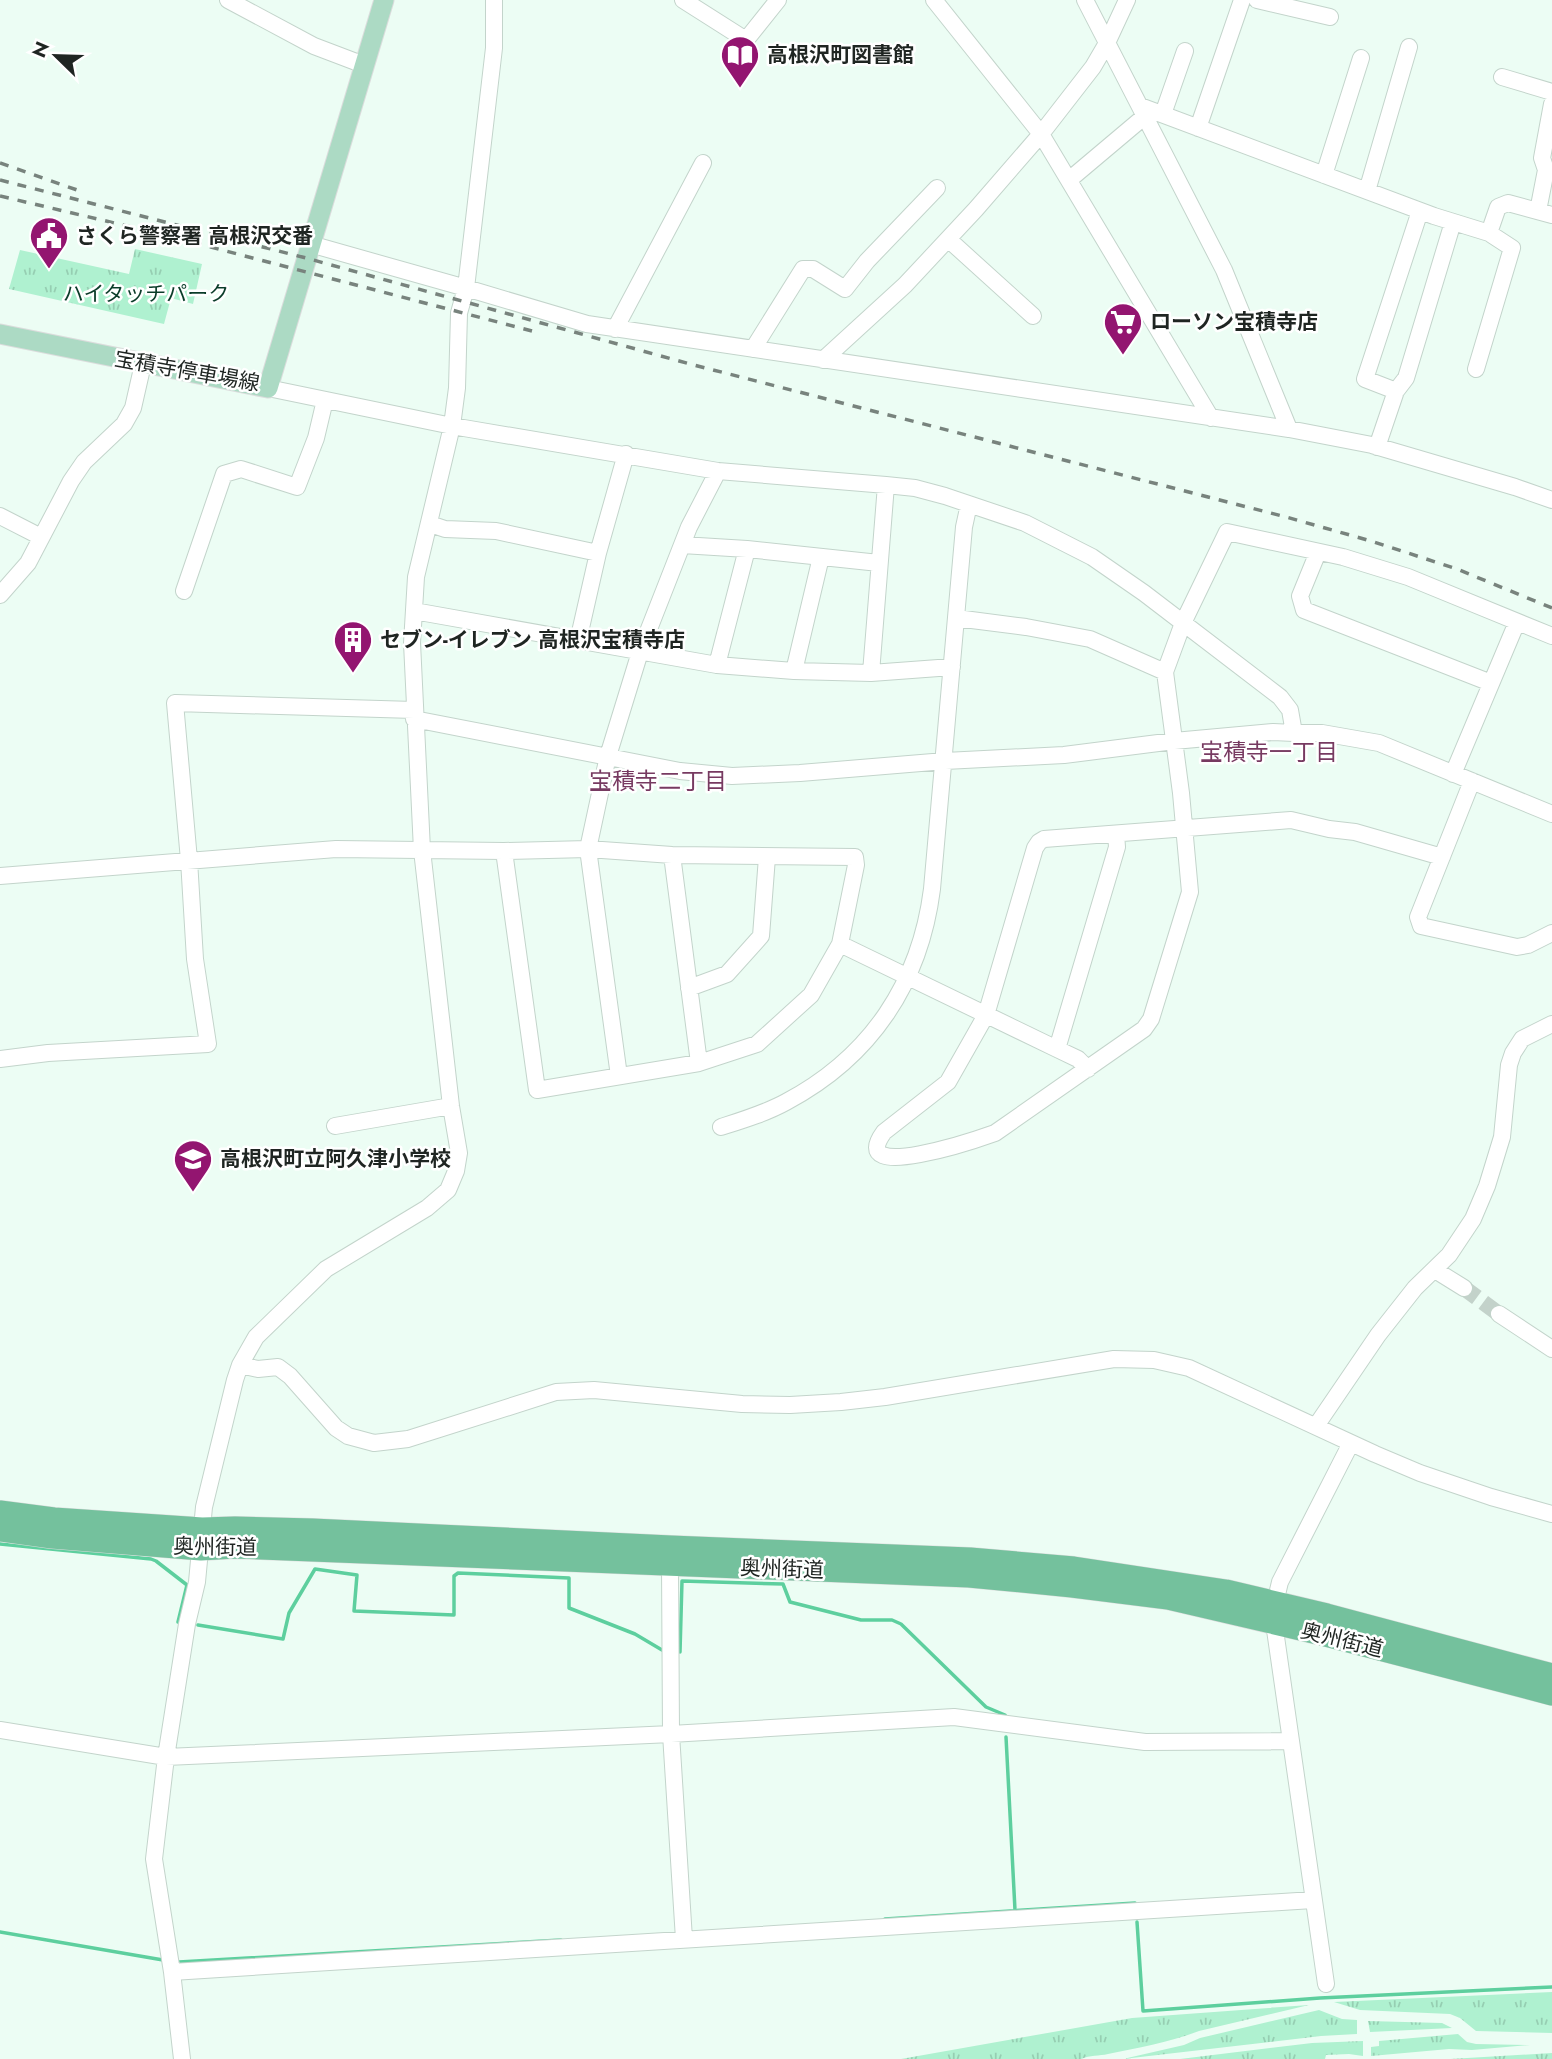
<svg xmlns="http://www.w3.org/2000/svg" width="1552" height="2059" viewBox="0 0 1552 2059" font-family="Jost,'Noto Sans JP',sans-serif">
<defs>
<pattern id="grass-tufts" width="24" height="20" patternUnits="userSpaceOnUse" patternTransform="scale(1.75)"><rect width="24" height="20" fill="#aff1d0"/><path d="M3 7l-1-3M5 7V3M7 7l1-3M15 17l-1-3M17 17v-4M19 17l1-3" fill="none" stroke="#96ceb2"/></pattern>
</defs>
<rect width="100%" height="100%" fill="#ecfdf4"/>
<!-- grass -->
<path fill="url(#grass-tufts)" d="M135,249L202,264L193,304L171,298L164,324L9,289L20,250L129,274Z
M1552,1992V2033L1476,2031L1460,2018L1450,2014L1360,2010L1334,2002Z
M1309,2005L1199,2031C1170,2042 1138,2048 1108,2054C1099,2056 1090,2055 1081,2059H901L1132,2018Z
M1319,2010L1342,2019L1357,2020V2034L1321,2036L1123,2059L1184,2045L1200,2038Z
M1368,2021L1442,2023L1452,2028L1370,2032Z
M1458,2034L1467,2042L1476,2044L1530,2045L1472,2050L1449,2049L1371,2056V2047L1379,2046V2041Z
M1363,2041V2056L1349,2054L1326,2055L1325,2059H1180L1312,2043Z
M1552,2053V2059H1450Z"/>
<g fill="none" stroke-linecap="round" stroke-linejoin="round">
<!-- stream -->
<path stroke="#5dcf9e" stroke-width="3.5" d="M0,1544L151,1559L156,1561L187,1585L178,1622
M198,1625L283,1639L289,1613L315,1569L357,1575L354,1611L454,1615V1576L458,1573L569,1578V1608L635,1634L662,1650
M680,1652L682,1581L783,1584L790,1602L861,1620H892L901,1624L986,1707L1005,1715
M1006,1737L1015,1910
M885,1919L1135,1903
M1137,1922L1143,2011L1320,1998L1552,1987
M0,1932L163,1960
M179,1962L561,1940"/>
<!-- minor-tunnel -->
<path stroke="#c3d2ca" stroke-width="16" stroke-dasharray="16 8" stroke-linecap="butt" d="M1464,1288L1499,1314"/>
<!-- minor casing -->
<g stroke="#c3d4cb" stroke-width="18">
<path id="minor" d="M228,0L314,46L364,65
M683,0L746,40L778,0
M934,0L1041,134L1211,418
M1085,0L1224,270L1289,429
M1257,0L1330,17
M1502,77L1552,92
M1140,106L1434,216L1489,233L1498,207L1508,203L1552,215
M1163,114L1185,51
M1198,128L1242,0
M1324,175L1361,58
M1069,180L1145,116
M1367,191L1409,47
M1538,211L1546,170L1542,158L1552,104
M948,239L1033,316
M310,244L466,288L587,324L1289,429L1372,445L1515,487L1552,500
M615,329L703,163
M753,349L803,269H813L845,289L867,261L937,188
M823,360L905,285L976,209L1041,134L1093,67L1107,43L1127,0
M1476,369L1512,248L1489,233
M268,388L452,426L718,471L886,485L915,488L945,496L1025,523L1092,557L1144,593L1280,697L1290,710L1294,733H1322L1379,743L1552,814
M1396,391L1365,379L1420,211
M1377,447L1396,391L1406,378L1453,222
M0,516L41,537
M430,524L445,529L496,531L598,553L578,641
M682,545L747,549L879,563
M1318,552L1300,596L1304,610L1491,683
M598,553L626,454
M184,591L224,474L241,469L297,487L316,438L325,400
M0,595L28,563L71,481L84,462L124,424L133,408L143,364
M414,611L717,665L794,671L871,673L886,485
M956,618L1026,627L1090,639L1165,672
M717,665L747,549
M794,671L821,557
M871,673L952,667
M414,719L680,771L732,776L800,773L945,761L1064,755L1174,741L1273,732L1294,733
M1453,774L1517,622
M1472,781L1418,917L1421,926L1517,947L1528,945L1552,933
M672,855L699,1063
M1442,857L1355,832L1329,829L1291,820L1044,839L1039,842L1035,848L986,1015L948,1082L884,1132C845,1185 981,1138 995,1133L1144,1029L1151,1019L1190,892L1181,793L1165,672L1183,623L1227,532L1343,557L1408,577L1552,636
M0,876L336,849L504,851L588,849L672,855L855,857L856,865L840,944L811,995L757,1044L699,1063L537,1090L504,851
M840,944L1057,1049L1078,1059L1088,1069
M689,988L727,974L761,936L767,857
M1057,1049L1117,847L1116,834
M0,1059L48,1053L208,1044L195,959L189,860L175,703L414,710
M619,1076L588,849L608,756L640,652L689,527L718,471
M335,1126L451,1106
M721,1127C743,1120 766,1113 786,1102C871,1057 920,983 932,889L964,527L969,504
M1435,1270L1464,1288
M1499,1314L1552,1349
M240,1365L258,1369L278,1367L290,1376L336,1428L348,1436L374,1443L408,1439L556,1392L594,1390L742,1404L790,1405L841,1402L885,1397L1114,1359L1154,1360L1189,1368L1375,1454L1420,1473L1491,1497L1552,1514
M1316,1426L1378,1335L1415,1288L1449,1255L1473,1219L1487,1186L1502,1137L1509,1065L1513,1053L1522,1039L1552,1024
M670,1565L671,1734L684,1939
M0,1730L166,1757L671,1734L954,1717L1145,1742L1291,1741
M172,1972L1313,1900
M1326,1984L1274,1623L1275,1603L1280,1582L1351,1443
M182,2059L172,1972L154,1859L166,1757L187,1624L197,1582L204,1507L235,1380L240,1365L256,1337L326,1269L427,1208L448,1190L456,1171L459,1153L451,1106L422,850L412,643L416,577L452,426L457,388L459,313L466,288L494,48V0"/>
</g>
<!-- major casing -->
<g stroke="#dbdcdc" stroke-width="21">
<path id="major" d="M0,334L268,388L384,0"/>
</g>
<!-- highway casing -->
<g stroke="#dbdcdc" stroke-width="24">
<path id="highway" d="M0,1512L54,1519L202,1529L235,1528L313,1530L671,1547L970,1559L1074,1568L1226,1591L1327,1615L1552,1675
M0,1530L52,1537L201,1549L235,1547L969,1576L1072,1586L1168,1598L1322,1634L1552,1694"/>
</g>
<!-- minor -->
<use href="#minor" stroke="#fff" stroke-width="16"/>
<!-- major -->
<use href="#major" stroke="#acdac4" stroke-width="19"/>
<!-- highway -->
<use href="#highway" stroke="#74c19d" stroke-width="23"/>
<!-- rail -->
<path stroke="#78837d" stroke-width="3.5" stroke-dasharray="9 9" stroke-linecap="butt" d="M0,163L80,191
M0,180L306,258L690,364L1286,517L1371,541L1457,569L1552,608
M0,196L157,233L532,331"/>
</g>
<!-- icons -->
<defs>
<g id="library-pin" transform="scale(2.0125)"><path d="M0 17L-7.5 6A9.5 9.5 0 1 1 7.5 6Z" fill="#931570" stroke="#fff"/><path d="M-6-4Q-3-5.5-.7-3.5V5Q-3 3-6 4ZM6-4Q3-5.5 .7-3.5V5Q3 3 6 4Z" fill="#fff"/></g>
<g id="civic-pin" transform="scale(2.0125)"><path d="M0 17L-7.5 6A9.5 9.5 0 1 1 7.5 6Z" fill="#931570" stroke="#fff"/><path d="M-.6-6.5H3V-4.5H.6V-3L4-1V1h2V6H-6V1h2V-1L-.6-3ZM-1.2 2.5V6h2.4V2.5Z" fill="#fff"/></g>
<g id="supermarket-pin" transform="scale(2.0125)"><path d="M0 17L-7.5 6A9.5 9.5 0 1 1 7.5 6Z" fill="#931570" stroke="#fff"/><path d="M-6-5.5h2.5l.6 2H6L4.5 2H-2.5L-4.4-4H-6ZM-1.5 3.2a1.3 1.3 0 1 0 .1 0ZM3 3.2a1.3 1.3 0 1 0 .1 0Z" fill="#fff"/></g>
<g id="building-pin" transform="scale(2.0125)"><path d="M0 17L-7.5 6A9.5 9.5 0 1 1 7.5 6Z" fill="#931570" stroke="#fff"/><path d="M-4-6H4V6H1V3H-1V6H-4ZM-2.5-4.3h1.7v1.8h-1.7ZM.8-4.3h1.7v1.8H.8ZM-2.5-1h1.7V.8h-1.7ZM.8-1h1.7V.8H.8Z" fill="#fff"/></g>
<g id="school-pin" transform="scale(2.0125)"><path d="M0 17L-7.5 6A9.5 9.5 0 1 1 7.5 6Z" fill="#931570" stroke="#fff"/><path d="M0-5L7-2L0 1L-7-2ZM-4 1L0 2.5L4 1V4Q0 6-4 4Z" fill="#fff"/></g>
</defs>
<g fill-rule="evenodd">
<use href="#library-pin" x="740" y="55"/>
<use href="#civic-pin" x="49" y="236"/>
<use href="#supermarket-pin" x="1123" y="322"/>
<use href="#building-pin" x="353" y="640"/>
<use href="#school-pin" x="193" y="1159"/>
</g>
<g text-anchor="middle" stroke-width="5" stroke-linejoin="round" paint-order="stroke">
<!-- poi labels -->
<g font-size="21" font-weight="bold" fill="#1f2522" stroke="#fff" text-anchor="start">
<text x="767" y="62">高根沢町図書館</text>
<text x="76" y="243">さくら警察署 高根沢交番</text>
<text x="1150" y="329">ローソン宝積寺店</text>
<text x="380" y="647">セブン-イレブン 高根沢宝積寺店</text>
<text x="220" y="1166">高根沢町立阿久津小学校</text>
</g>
<!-- park labels -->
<g font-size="21" fill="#0a3c29" stroke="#fff">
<text x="146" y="301">ハイタッチパーク</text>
</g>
<!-- street labels -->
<g font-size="21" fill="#1f2522" stroke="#fff">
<text transform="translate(187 371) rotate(10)" y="7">宝積寺停車場線</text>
<text transform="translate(215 1547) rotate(1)" y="7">奥州街道</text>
<text transform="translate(782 1569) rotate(2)" y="7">奥州街道</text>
<text transform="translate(1342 1640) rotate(14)" y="7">奥州街道</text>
</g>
<!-- neighbourhood labels -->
<g font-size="23" fill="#773a61" stroke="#fff">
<text x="1269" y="760">宝積寺一丁目</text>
<text x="658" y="789">宝積寺二丁目</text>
</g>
</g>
<!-- north arrow -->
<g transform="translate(56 56) rotate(293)" stroke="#ffffff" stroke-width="5" paint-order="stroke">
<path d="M0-5L12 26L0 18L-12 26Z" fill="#1f2522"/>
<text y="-10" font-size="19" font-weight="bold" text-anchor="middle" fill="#1f2522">N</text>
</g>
</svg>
